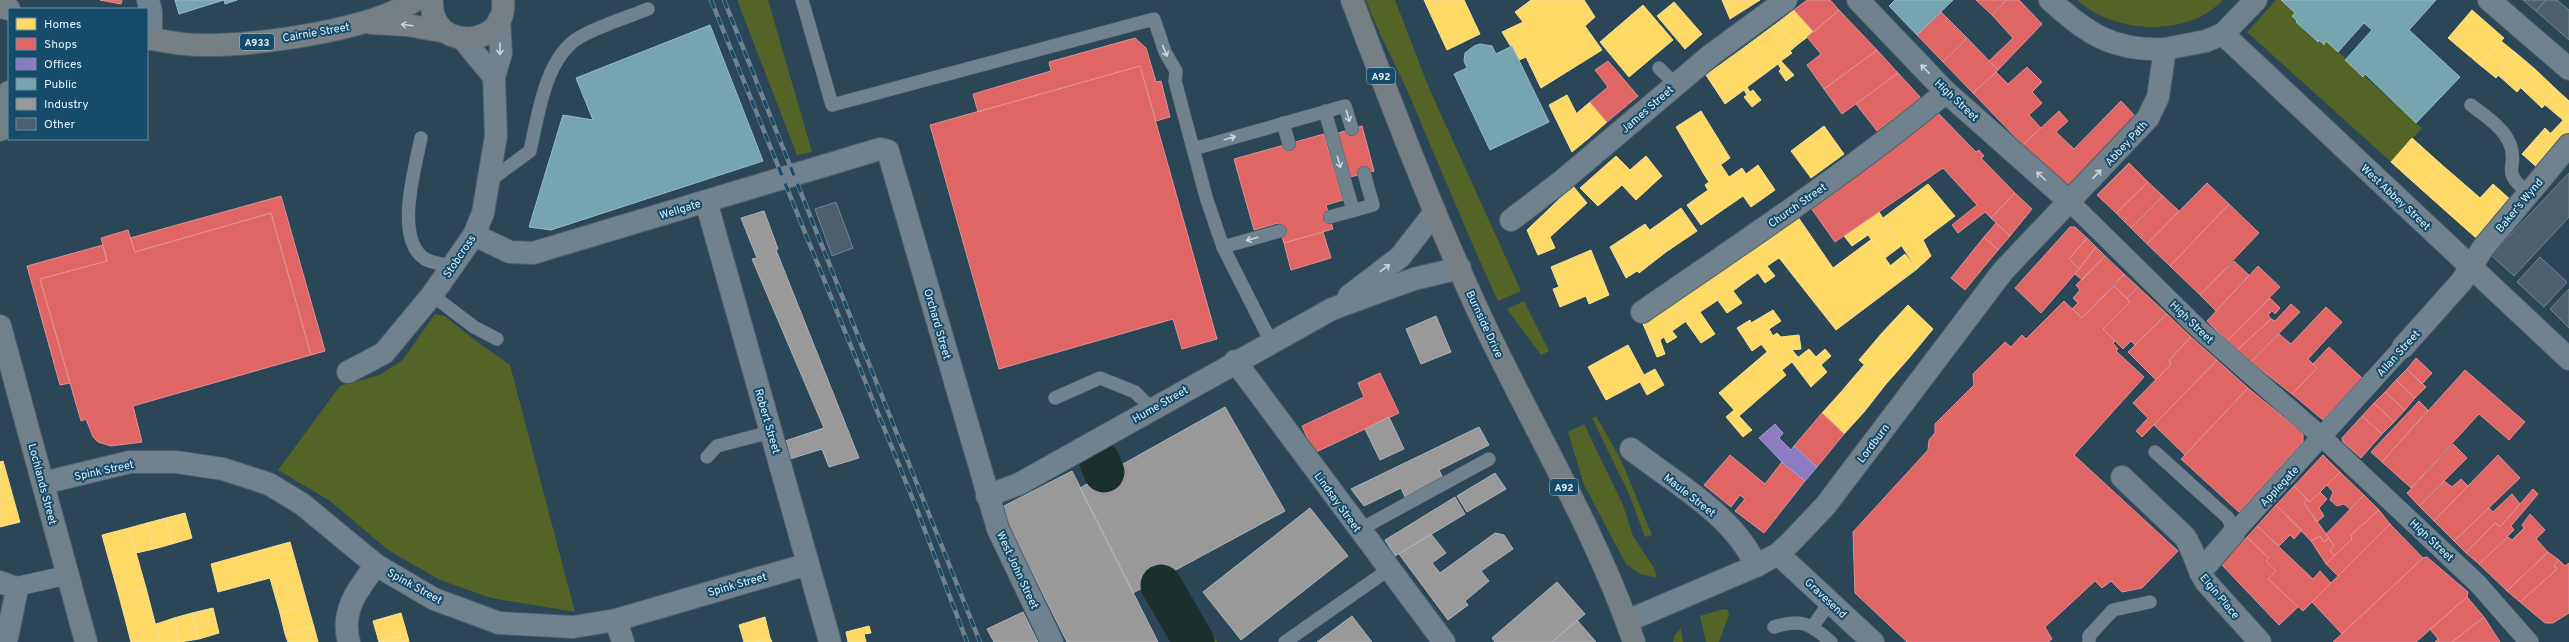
<svg xmlns="http://www.w3.org/2000/svg" width="2569" height="642" viewBox="0 0 2569 642" font-family="Overpass,sans-serif">
<rect width="100%" height="100%" fill="#2a4657"/>
<!-- green -->
<path fill="#546326" d="M737,0H768L812,152L797,155Z
M1366,0H1395L1429,88L1521,291L1498,301C1467,234 1439,165 1410,97C1396,64 1378,34 1366,0Z
M2077,0H2223C2187,38 2115,34 2077,0Z
M2276,0H2281L2295,13L2292,16L2297,21L2296,22L2317,42L2319,40L2324,44L2326,41L2422,128L2391,162L2247,32Z
M1524,301L1549,351L1541,355L1507,309Z
M435,314L445,316L472,338L510,365L575,612L491,598L440,580L388,550L330,501L278,470L340,386L379,375L402,361Z
M1596,416L1621,460L1652,535L1645,537L1629,494L1592,418Z
M1584,424L1623,505L1633,536L1654,568L1657,578L1640,574L1626,564L1584,485L1568,432Z
M1175,576L1180,582L1217,642H1175L1150,592Z
M1723,609L1728,610L1729,615L1719,642H1706L1700,616Z
M1681,628L1683,642H1673L1674,636Z"/>
<!-- homes -->
<path fill="#ffd966" stroke="#f6e093" d="M1424,0H1464L1480,34L1447,50Z
M1531,0H1584L1595,17L1585,26L1602,50L1541,88L1526,57L1519,60L1502,32L1523,22L1515,12Z
M1722,0H1760L1730,19Z
M1674,2L1702,34L1685,49L1657,16Z
M1643,5L1673,40L1629,77L1600,42Z
M1794,10L1814,32L1797,45L1777,23Z
M2472,10L2504,38L2480,65L2448,38Z
M1777,23L1797,45L1790,51L1792,53L1781,61L1794,75L1786,81L1779,71L1781,69L1778,64L1762,76L1742,49Z
M2501,41L2516,53L2496,78L2480,65Z
M1742,49L1762,76L1747,87L1750,92L1753,90L1761,100L1752,107L1744,97L1747,95L1744,90L1725,104L1706,75Z
M2516,53L2536,70L2517,92L2498,75Z
M2536,70L2557,90L2542,108L2521,88Z
M2557,90L2569,101V114L2563,120L2544,104Z
M1567,95L1589,138L1572,152L1549,105Z
M1590,102L1607,122L1589,138L1577,113Z
M1701,111L1730,158L1705,176L1676,127Z
M2569,114V139L2563,145L2551,133Z
M1824,126L1844,154L1811,178L1791,151Z
M2545,128L2563,145L2540,170L2522,154Z
M2412,138L2442,165L2421,189L2391,162Z
M1616,156L1630,170L1646,156L1662,176L1636,200L1622,185L1598,206L1580,188Z
M1721,165L1729,177L1742,168L1746,174L1758,165L1775,190L1751,207L1743,196L1701,225L1687,205L1708,190L1705,185L1709,182L1705,176Z
M2442,165L2471,190L2449,214L2421,189Z
M1928,184L1955,216L1923,240L1931,256L1917,269L1883,218Z
M2493,184L2512,201L2480,237H2475L2449,214L2471,190L2480,198Z
M1573,186L1587,203L1550,237L1555,248L1538,255L1527,230Z
M1681,208L1697,231L1666,252L1650,230Z
M1879,212L1901,246L1885,258L1868,235L1852,246L1844,236Z
M1798,217L1833,268L1872,239L1901,281L1836,330L1765,240Z
M1645,224L1666,252L1639,273L1637,271L1626,278L1610,247Z
M1765,240L1779,258L1767,266L1775,276L1765,283L1758,273L1745,282L1732,263Z
M1591,250L1609,295L1589,304L1586,296L1560,307L1553,289L1559,287L1551,267Z
M1905,254L1917,269L1901,281L1890,266Z
M1732,263L1745,282L1733,291L1742,303L1727,313L1704,281Z
M1704,281L1718,300L1700,312L1715,334L1701,343L1673,304Z
M1673,304L1685,322L1672,331L1677,337L1667,343L1664,337L1660,340L1665,354L1657,357L1643,324Z
M1908,305L1933,329L1909,358L1882,333Z
M1773,310L1781,321L1769,329L1773,336L1752,351L1737,328L1750,320L1751,323Z
M1777,333L1781,337L1799,335L1801,349L1792,350L1798,357L1782,370L1761,344Z
M1882,333L1909,358L1886,384L1859,360Z
M1628,345L1644,375L1655,369L1664,385L1647,395L1640,382L1606,400L1588,367Z
M1809,349L1816,357L1825,349L1831,356L1821,365L1827,372L1811,387L1792,362Z
M1767,352L1786,375L1739,416L1752,430L1743,437L1726,417L1734,410L1719,393Z
M1864,365L1886,384L1864,412L1841,392Z
M1841,392L1864,412L1844,434L1822,413Z
M3,461L20,522L0,527V462Z
M185,513L192,538L172,544L166,518Z
M166,518L172,544L154,549L147,523Z
M147,523L154,549L136,553L129,528Z
M129,528L146,588L119,596L102,535Z
M290,542L308,606L280,613L270,578L218,592L211,564Z
M146,588L160,642H131L119,596Z
M308,606L314,627L285,634L280,613Z
M213,608L219,633L199,639L192,613Z
M192,613L199,639L180,642L174,618Z
M401,613L407,634L379,642L373,621Z
M765,617L770,638L756,642H744L739,625Z
M174,618L180,642H160L156,624Z
M869,626L871,633L864,634L866,642H848L846,632Z
M314,627L318,642H288L285,634Z
M407,634L409,642H379Z
M770,638L772,642H756Z"/>
<!-- shops -->
<path fill="#e06666" stroke="#e09093" d="M100,0H122L121,4Z
M1807,0H1830L1839,10L1814,32L1794,10Z
M1976,0H2007L1992,15Z
M2007,0H2019L2042,24L1998,70L1989,61L2013,38L1992,15Z
M1839,10L1877,50L1824,89L1807,65L1821,54L1807,37Z
M1941,12L1967,38L1943,62L1917,35Z
M1135,38L1146,48L1156,82L1161,81L1170,117L1156,121L1140,66L978,112L973,94L1051,71L1049,62Z
M1967,38L1998,70L1973,93L1943,62Z
M1877,50L1898,73L1842,114L1824,89Z
M1608,61L1638,96L1607,122L1590,102L1608,87L1595,70Z
M1140,66L1217,339L1182,349L1173,319L999,369L930,125Z
M2027,67L2042,82L2032,92L2042,103L2029,115L2041,128L2023,145L1973,93L1996,72L2008,84Z
M1898,73L1921,98L1877,131L1856,104Z
M2121,101L2137,118L2068,187L2023,145L2059,111L2068,121L2056,132L2074,149Z
M1937,112L1976,152L1979,150L1984,156L1981,158L2015,193L1991,218L1985,212L1958,233L1952,225L1977,205L1943,168L1835,242L1811,208Z
M1362,126L1374,171L1350,177L1338,133Z
M1324,134L1343,200L1326,205L1333,229L1284,243L1278,223L1254,230L1234,159Z
M2129,163L2148,182L2116,213L2097,195Z
M2148,182L2163,196L2131,228L2116,213Z
M2207,183L2229,204L2170,266L2147,244Z
M2015,193L2032,209L2010,236L1991,218Z
M281,196L325,351L311,355L271,213L135,252L130,238Z
M2163,196L2179,211L2147,244L2131,228Z
M2229,204L2259,233L2200,295L2170,266Z
M271,213L311,355L133,406L142,442L111,446L98,442L93,437L86,419L81,421L40,279L107,261L101,238L128,230L135,252Z
M1996,223L2010,236L1998,250L1984,237Z
M2070,227H2075L2087,238L2069,259L2079,269L2041,313L2015,288Z
M1323,232L1331,258L1291,270L1284,243Z
M1984,237L1998,250L1965,290L1951,278Z
M2087,238L2096,247L2079,269L2069,259Z
M103,245L107,261L40,279L70,383L60,385L27,266Z
M2096,247L2105,256L2082,280L2075,274Z
M2105,256L2124,274L2082,318L2072,309L2078,303L2073,298L2080,290L2076,285Z
M2234,261L2249,275L2216,311L2200,295Z
M2258,266L2280,287L2227,341L2207,321Z
M2124,274L2138,287L2127,298L2114,286Z
M2114,286L2130,302L2103,329L2115,341L2113,343L2118,349L2116,351L2144,377L2074,455L2178,551L2142,588L2122,592L2111,581L2102,588L2095,581L2045,627L2052,639L2048,642H1907L1855,593L1853,532L1928,450L1929,440L1935,433V424L1974,385L1973,374L2005,342L2011,347L2022,335L2026,339L2064,301L2082,318Z
M2138,287L2167,314L2135,345L2131,341L2123,349L2103,329L2130,302L2127,298Z
M2270,298L2280,308L2275,314L2272,311L2268,315L2271,319L2237,350L2227,341Z
M2291,304L2300,312L2251,362L2237,350L2271,319L2275,321Z
M2326,307L2342,322L2308,359L2317,368L2292,394L2251,362L2279,334L2291,344Z
M2167,314L2191,337L2169,360L2171,364L2156,380L2128,352Z
M2191,337L2217,360L2142,437L2136,431L2148,418L2133,403L2171,364L2169,360Z
M2329,347L2362,378L2323,420L2292,394L2317,368L2313,364Z
M2416,358L2432,373L2422,384L2407,369Z
M2217,360L2248,388L2185,455L2154,425Z
M2407,369L2426,387L2415,398L2396,380Z
M2465,370L2525,422L2509,440L2479,414L2411,488L2382,462Z
M1380,373L1399,413L1314,453L1302,426L1364,397L1358,383Z
M2396,380L2415,398L2405,410L2385,392Z
M2248,388L2303,433V442L2239,512L2181,459Z
M2385,392L2405,410L2394,422L2374,403Z
M2419,401L2428,410L2382,462L2371,452Z
M2374,403L2394,422L2382,434L2362,416Z
M1822,413L1844,434L1817,467L1794,446Z
M2362,416L2382,434L2361,458L2343,442L2342,438Z
M2453,444L2467,458L2419,506L2407,493Z
M1730,455L1765,484L1782,462L1805,481L1764,533L1735,511L1745,499L1740,495L1731,507L1704,485Z
M2323,455L2340,472L2310,502L2294,486Z
M2498,455L2520,478L2454,541L2434,521Z
M2340,472L2364,495L2350,509L2344,504L2337,506L2330,500L2333,492L2327,485Z
M2461,479L2468,486L2434,521L2419,506L2444,481L2452,487Z
M2294,486L2307,500L2304,503L2329,538L2324,542L2320,536L2311,541L2276,505Z
M2533,489L2538,494L2511,526L2514,530L2479,564L2466,553L2495,523L2500,527Z
M2320,492L2327,499L2319,508L2324,516L2317,522L2304,503L2307,500L2310,502Z
M2512,494L2520,504L2500,527L2495,523L2466,553L2454,541L2489,508L2493,512Z
M2364,495L2379,510L2351,535L2352,539L2334,556L2330,550L2334,546L2326,534Z
M2276,505L2302,530L2294,539L2290,535L2279,546L2257,526Z
M2379,510L2390,524L2338,576L2326,564L2352,539L2351,535Z
M2530,514L2545,530L2536,539L2548,552L2507,591L2479,564L2508,537L2512,540L2524,528L2522,525Z
M2390,524L2423,558L2342,634L2312,602Z
M2257,526L2313,579L2320,571L2331,583L2303,611L2268,579L2276,571L2266,561L2269,558L2247,537Z
M2320,536L2324,542L2329,538L2334,546L2330,550L2334,556L2326,564L2311,541Z
M2247,537L2269,558L2266,561L2276,571L2268,579L2298,607L2279,625L2221,564Z
M2548,552L2559,560L2554,565L2557,569L2520,602L2507,591Z
M2427,557L2468,592L2467,597L2416,642H2333L2423,558Z
M2559,560L2565,566L2569,563V613L2553,623H2545L2520,602L2557,569L2554,565Z
M2467,597L2484,617L2452,642H2435L2438,639L2430,629Z
M2484,617L2500,642H2452Z"/>
<!-- offices -->
<path fill="#8e7cc3" stroke="#a79fd4" d="M1775,424L1783,433L1779,438L1791,450L1794,446L1817,467L1805,481L1785,465L1759,438Z"/>
<!-- public -->
<path fill="#76a5af" stroke="#96bcc6" d="M175,0H237L225,4L224,0L179,14Z
M1895,0H1953L1917,35L1889,6Z
M2281,0H2436L2409,30L2460,77L2416,123L2365,74L2363,77L2345,60L2372,30L2364,23L2338,52L2326,41L2324,45L2319,40L2318,42L2296,22L2297,21L2292,16L2295,13Z
M710,25L763,161L551,230L529,227L563,115L593,120L576,78Z
M1480,44L1492,46L1496,54L1512,46L1549,122L1490,150L1454,74L1467,68L1464,61L1465,53L1474,46Z"/>
<!-- industry -->
<path fill="#999" stroke="#afb3b7" d="M764,211L778,249L776,250L859,458L829,467L822,449L790,459L785,441L824,428L752,259L757,258L741,218Z
M1436,316L1451,352L1421,364L1406,329Z
M1225,407L1285,511L1133,593L1080,488Z
M1389,417L1404,449L1380,460L1365,429Z
M1479,427L1489,445L1439,470L1443,478L1405,497L1401,488L1364,506L1351,489Z
M1072,471L1158,642H1067L1000,508Z
M1495,473L1506,489L1467,512L1457,496Z
M1455,497L1465,514L1395,556L1385,540Z
M1310,508L1348,556L1241,640L1203,592Z
M1495,533L1504,535L1513,549L1481,571L1489,581L1465,601L1468,605L1448,620L1399,554L1431,534L1446,553L1432,563L1440,573Z
M1557,582L1585,614L1552,642H1495L1492,638Z
M1023,612L1038,642H994L987,629Z
M1352,616L1372,642H1317Z
M1577,620L1596,642H1552Z"/>
<g fill="none" stroke-linecap="round" stroke-linejoin="round">
<!-- river -->
<path stroke="#1a302d" stroke-width="41" d="M1100,462L1104,472
M1161,585L1194,642"/>
</g>
<!-- building -->
<path fill="#4d5f6f" stroke="#728495" d="M2523,0H2546L2536,11Z
M2546,0H2557L2569,10V40L2536,11Z
M2569,173V217L2514,276L2491,255Z
M836,202L853,248L832,256L815,209Z
M2540,257L2567,282L2544,307L2517,282Z
M2569,289V328L2550,309Z"/>
<g fill="none" stroke-linecap="round" stroke-linejoin="round">
<!-- service casing -->
<g stroke="#4c606c" stroke-width="14">
<path id="service" d="M802,0L832,105L1154,19L1165,52L1176,71L1175,81L1206,197L1223,247L1271,342
M1659,68L1675,84
M2471,105C2485,116 2503,127 2510,144C2520,169 2497,169 2530,194
M1325,111L1353,210
M1283,123L1289,144
M421,138C415,168 394,239 425,259C432,263 444,264 452,266
M1193,149L1345,106L1352,129
M488,182L530,151C538,116 545,57 580,37C601,25 626,18 648,9
M1330,217L1373,205L1364,173
M1223,247L1280,231
M432,295L474,327L497,339
M1055,398L1100,378L1135,392L1152,409
M2155,452L2228,518L2234,533
M707,457L717,446L771,432
M1359,530L1489,459
M1813,626L1830,602
M1774,627C1801,618 1811,624 1831,642
M1285,642L1388,570
M2089,642V636L2113,610L2150,602"/>
</g>
<!-- pedestrian casing -->
<g stroke="#4c606c" stroke-width="20">
<path id="pedestrian" d="M2070,202L2200,330L2323,438L2478,584L2529,642
M2234,533L2403,347
M14,587L68,575"/>
</g>
<!-- minor casing -->
<g stroke="#4c606c" stroke-width="24">
<path id="minor" d="M148,0L151,12V39
M2050,0C2087,34 2113,51 2165,49
M2489,0L2569,69
M2223,34L2256,0
M463,39L494,77
M706,201L830,642
M1511,220L1562,181L1711,55L1786,0
M474,235L510,252L533,253L880,149L888,151L998,529L1052,642
M1349,296L1400,257L1435,212
M1642,312C1745,241 1850,172 1946,92
M2403,347L2462,281L2483,248L2569,145
M1235,361L1444,642
M348,372L384,353L432,295L474,235L483,213L496,136L494,77L501,53L499,20
M1631,449C1673,482 1735,516 1756,566
M2122,477L2185,537C2194,551 2197,568 2206,582L2260,642
M43,483L130,462H176L223,469L269,484L302,504L376,565L434,599L499,623L573,627L616,620L808,564
M987,496L1019,484L1332,309L1414,279L1460,268
M2200,572L2234,533
M0,582L14,587L16,594L6,642
M349,642C340,611 358,589 376,565"/>
</g>
<!-- tertiary casing -->
<g stroke="#4c606c" stroke-width="24">
<path id="tertiary" d="M1858,0L1946,92L2070,202
M1778,554L1873,642
M616,620L623,642
M1627,621L1756,566L1778,554L1791,542L1826,505L2003,271L2148,118L2158,97L2165,49L2206,41L2223,34L2569,359"/>
</g>
<!-- secondary casing -->
<g stroke="#4c606c" stroke-width="24">
<path id="secondary" d="M0,130L9,92
M0,326L86,642"/>
</g>
<!-- primary casing -->
<g stroke="#4c606c" stroke-width="24">
<path id="primary" d="M432,0C429,54 509,48 503,0
M1352,0C1394,111 1436,222 1487,330C1536,433 1597,534 1634,642
M0,7L9,9
M371,23L407,25L446,32
M147,38C163,41 182,45 198,45C254,46 370,31 416,0"/>
</g>
<!-- service -->
<use href="#service" stroke="#6f828e" stroke-width="13"/>
<!-- pedestrian -->
<use href="#pedestrian" stroke="#6f828e" stroke-width="19"/>
<!-- minor -->
<use href="#minor" stroke="#6f828e" stroke-width="22"/>
<!-- tertiary -->
<use href="#tertiary" stroke="#6f828e" stroke-width="22"/>
<!-- secondary -->
<use href="#secondary" stroke="#728189" stroke-width="22"/>
<!-- primary -->
<use href="#primary" stroke="#757f84" stroke-width="22"/>
<!-- rail casing -->
<g stroke="#70828f" stroke-width="4.5">
<path id="rail" d="M711,0L918,512L967,642
M724,0L980,642"/>
</g>
<!-- rail -->
<use href="#rail" stroke="#174b6a" stroke-width="3" stroke-dasharray="9" stroke-linecap="butt"/>
</g>
<!-- one-way arrows -->
<defs><path id="oneway-shaft" d="M-6 0H5M1.5-3L5.5 0L1.5 3" fill="none" stroke-width="1.6" stroke-linecap="round" stroke-linejoin="round"/></defs>
<use stroke="#c6d4de" href="#oneway-shaft" transform="translate(407 25) rotate(-173)"/>
<g stroke="#c4d5e0">
<use href="#oneway-shaft" transform="translate(500 49) rotate(91)"/>
<use href="#oneway-shaft" transform="translate(1165 51) rotate(67)"/>
<use href="#oneway-shaft" transform="translate(1925 69) rotate(-134)"/>
<use href="#oneway-shaft" transform="translate(1348 116) rotate(74)"/>
<use href="#oneway-shaft" transform="translate(1230 138) rotate(-16)"/>
<use href="#oneway-shaft" transform="translate(1339 162) rotate(74)"/>
<use href="#oneway-shaft" transform="translate(2097 174) rotate(-47)"/>
<use href="#oneway-shaft" transform="translate(2041 176) rotate(-138)"/>
<use href="#oneway-shaft" transform="translate(1252 239) rotate(164)"/>
<use href="#oneway-shaft" transform="translate(1385 268) rotate(-37)"/>
</g>
<g text-anchor="middle" stroke-width="4" stroke-linejoin="round" paint-order="stroke">
<!-- shield labels -->
<g fill="#174b6a" stroke="#a4bfd0" stroke-width="1">
<rect x="240" y="34" width="34" height="16" rx="3"/>
<rect x="1367" y="68" width="28" height="16" rx="3"/>
<rect x="1550" y="479" width="28" height="16" rx="3"/>
</g>
<g font-size="10" font-weight="bold" fill="#e1f1fc">
<text x="257" y="46">A933</text>
<text x="1381" y="80">A92</text>
<text x="1564" y="491">A92</text>
</g>
<!-- street labels -->
<g font-size="11" fill="#e1f1fc" stroke="#174b6a">
<text transform="translate(316 32) rotate(-10)" y="4">Cairnie Street</text>
<text transform="translate(1957 100) rotate(43)" y="4">High Street</text>
<text transform="translate(1647 109) rotate(-41)" y="4">James Street</text>
<text transform="translate(2126 143) rotate(-47)" y="4">Abbey Path</text>
<text transform="translate(2396 197) rotate(43)" y="4">West Abbey Street</text>
<text transform="translate(1797 205) rotate(-35)" y="4">Church Street</text>
<text transform="translate(2519 205) rotate(-50)" y="4">Baker's Wynd</text>
<text transform="translate(680 209) rotate(-17)" y="4">Wellgate</text>
<text transform="translate(459 256) rotate(-56)" y="4">Stobcross</text>
<text transform="translate(2192 322) rotate(44)" y="4">High Street</text>
<text transform="translate(938 324) rotate(74)" y="4">Orchard Street</text>
<text transform="translate(1485 324) rotate(65)" y="4">Burnside Drive</text>
<text transform="translate(2398 353) rotate(-48)" y="4">Allan Street</text>
<text transform="translate(1160 404) rotate(-30)" y="4">Hume Street</text>
<text transform="translate(768 421) rotate(74)" y="4">Robert Street</text>
<text transform="translate(1873 443) rotate(-53)" y="4">Lordburn</text>
<text transform="translate(104 470) rotate(-12)" y="4">Spink Street</text>
<text transform="translate(43 484) rotate(75)" y="4">Lochlands Street</text>
<text transform="translate(2279 486) rotate(-47)" y="4">Applegate</text>
<text transform="translate(1690 495) rotate(38)" y="4">Maule Street</text>
<text transform="translate(1338 502) rotate(54)" y="4">Lindsay Street</text>
<text transform="translate(2432 540) rotate(43)" y="4">High Street</text>
<text transform="translate(1018 570) rotate(65)" y="4">West John Street</text>
<text transform="translate(737 584) rotate(-16)" y="4">Spink Street</text>
<text transform="translate(415 586) rotate(29)" y="4">Spink Street</text>
<text transform="translate(2220 596) rotate(50)" y="4">Elgin Place</text>
<text transform="translate(1826 598) rotate(43)" y="4">Gravesend</text>
</g>
</g>
<!-- legend -->
<rect x="8" y="8" width="140" height="132" fill="#174b6a" stroke="#688da4"/>
<rect x="16" y="18" width="20" height="12" fill="#ffd966" stroke="#688da4"/>
<text x="44" y="28" font-size="12" fill="#e1f1fc">Homes</text>
<rect x="16" y="38" width="20" height="12" fill="#e06666" stroke="#688da4"/>
<text x="44" y="48" font-size="12" fill="#e1f1fc">Shops</text>
<rect x="16" y="58" width="20" height="12" fill="#8e7cc3" stroke="#688da4"/>
<text x="44" y="68" font-size="12" fill="#e1f1fc">Offices</text>
<rect x="16" y="78" width="20" height="12" fill="#76a5af" stroke="#688da4"/>
<text x="44" y="88" font-size="12" fill="#e1f1fc">Public</text>
<rect x="16" y="98" width="20" height="12" fill="#999999" stroke="#688da4"/>
<text x="44" y="108" font-size="12" fill="#e1f1fc">Industry</text>
<rect x="16" y="118" width="20" height="12" fill="#4d5f6f" stroke="#688da4"/>
<text x="44" y="128" font-size="12" fill="#e1f1fc">Other</text>
</svg>
